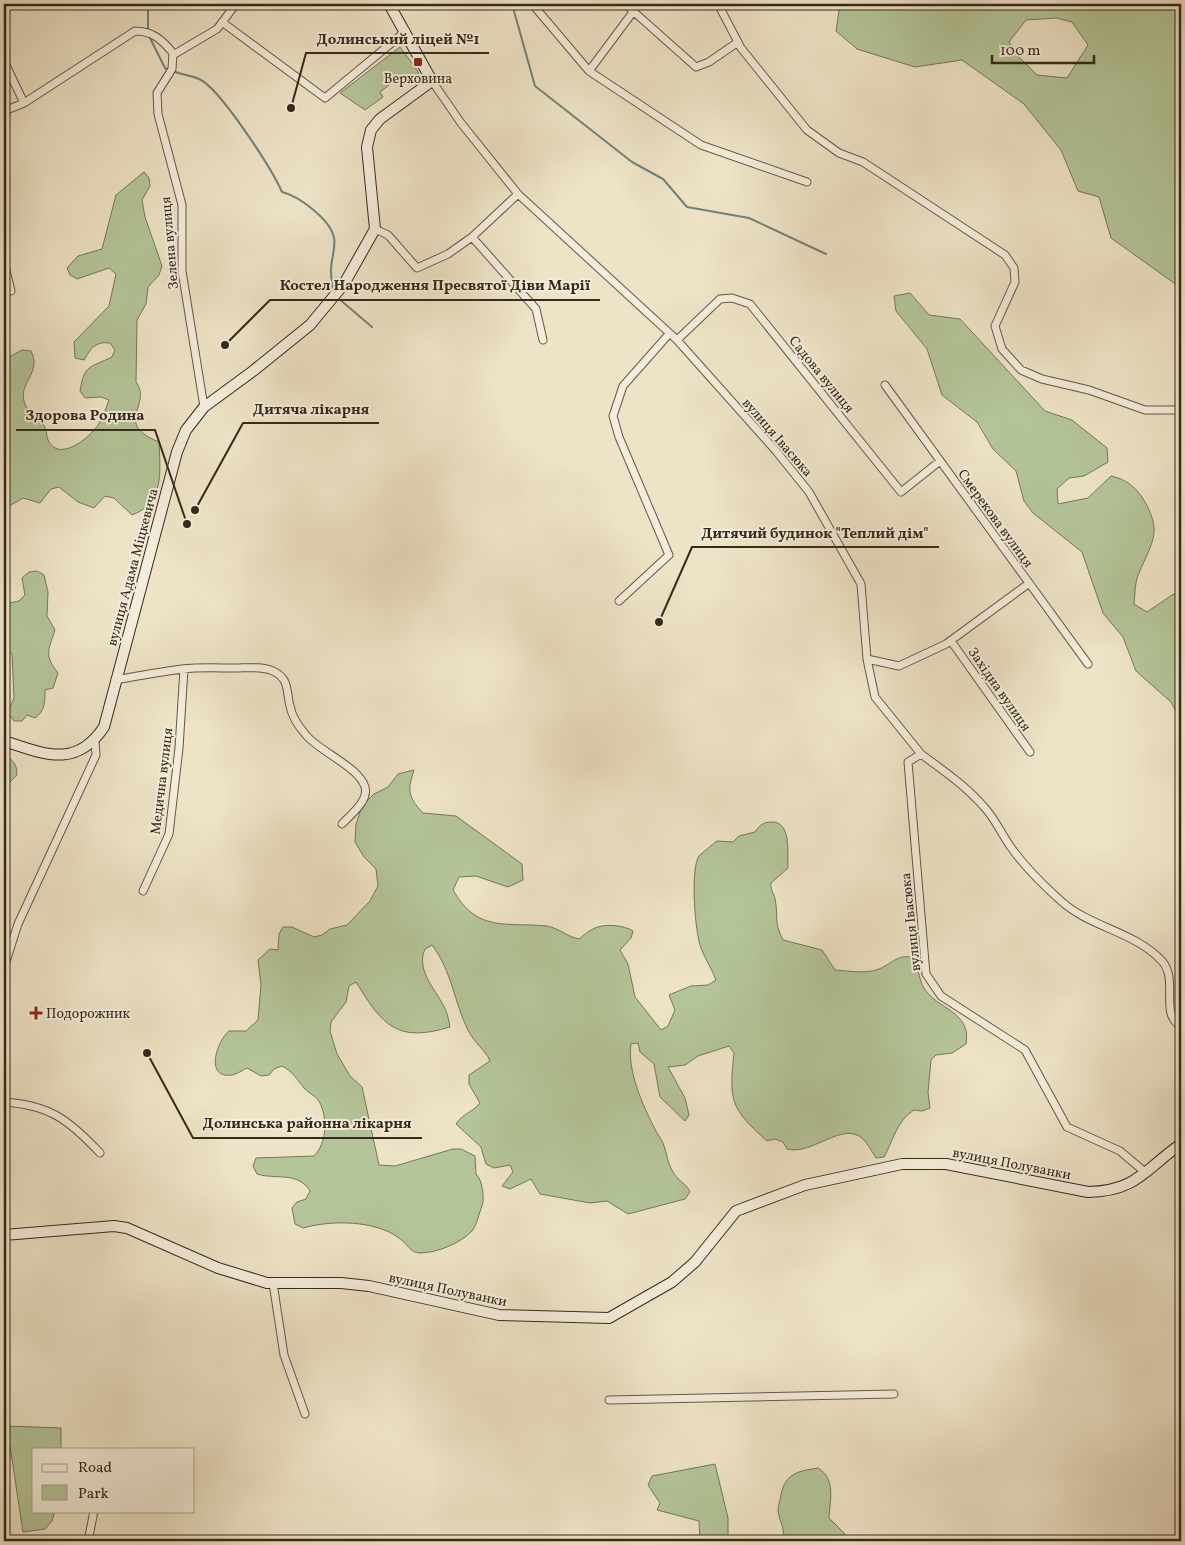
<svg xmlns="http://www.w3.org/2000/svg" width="1185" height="1545" viewBox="0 0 1185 1545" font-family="Vollkorn,serif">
<rect width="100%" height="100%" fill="#eee3c7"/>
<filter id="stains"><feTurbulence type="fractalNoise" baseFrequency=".004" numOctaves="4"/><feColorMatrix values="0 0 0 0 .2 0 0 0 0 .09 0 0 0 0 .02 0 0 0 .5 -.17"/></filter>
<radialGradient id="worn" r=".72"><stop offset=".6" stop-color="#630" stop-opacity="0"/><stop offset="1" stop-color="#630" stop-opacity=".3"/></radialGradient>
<!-- green -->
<path fill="#b4c599" stroke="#74775a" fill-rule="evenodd" d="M840,4H1175L1181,11V288L1111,238L1099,197L1078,191L1061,150L1024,104L962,60L915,67L857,49L836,31ZM1056,18L1072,22L1088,45L1067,78L1037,75L1016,54L1009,42L1026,20Z
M400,47L419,73L407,82L402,75L380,92L383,97L365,110L340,93Z
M144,172L149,178L150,186L142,200L145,217L162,266L159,275L148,287L146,304L137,320L136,382C153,405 112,423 159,442C160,471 165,503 132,515L114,498L105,496L94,508L78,502L59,487L51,489L40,503L23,498L4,509V360L22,350L31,351C42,373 19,382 24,401C26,412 38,416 43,424C47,429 46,437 49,442C58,457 76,446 86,438C100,426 103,417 109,400L101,397L85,398L80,391C84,365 89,368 112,357L115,350L110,343C95,341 91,348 84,360L75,358L74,342L109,306L116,274L109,268L77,279L70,275L67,268L78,256L102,249L116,195Z
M910,293L929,315L960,319L1045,411L1072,420L1107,448L1108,462L1084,476L1069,478L1057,489L1058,504L1088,498L1111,476C1125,479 1133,485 1142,497C1163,531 1153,540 1139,573C1135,581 1135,594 1134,604L1147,612L1172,595L1181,592V721L1171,702L1136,671L1123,637L1103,613L1082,552L1033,513L1024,501L1016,471L993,449L977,422L942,395L927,349L896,311L894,296Z
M37,571L44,575L48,592L47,616L55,630C48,651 44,655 58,673L53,688L45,690C45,702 45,711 35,718L27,715L22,721H14L8,713L14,698L12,654L6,648L4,649V604L19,601L25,595L22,578L29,572Z
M4,755C13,760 17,764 17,775L4,788Z
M414,770C407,791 408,797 423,813L456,816L522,864L523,880L508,887L476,876L459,877L453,890C477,933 506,922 547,926C558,928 568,937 579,939C583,936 588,931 593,929C603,923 624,925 633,931L631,938L620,950L628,964L635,997L661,1030L668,1026L675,1010L669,995L691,986L708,985L716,980C712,969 705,959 701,948C695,933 690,869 699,856C704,851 711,846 717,841L733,842L739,836L755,832C759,826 763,822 771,822C792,821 787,853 788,868L771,883C770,890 774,893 775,899C779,918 773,920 783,940L822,950L835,970C848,971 867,974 879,969C893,963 899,953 915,958C918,967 919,980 924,988C936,1009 972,1011 966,1044L952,1053L936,1055L931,1060L928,1092L930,1108L922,1111L914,1110C897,1120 893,1141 884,1157L876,1158C872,1152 868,1144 863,1139C843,1120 812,1156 787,1149L783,1142L775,1139L767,1141C730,1108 729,1101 734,1053L729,1046L698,1056L685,1065L668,1067L685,1098L689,1115L685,1121L660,1097L654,1064L640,1052L638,1043L631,1044C627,1071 643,1106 655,1129C657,1134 661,1138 663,1143C667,1153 667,1162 673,1172C677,1180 686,1183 690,1192L685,1199L628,1214L607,1201L590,1203L540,1194L531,1179L510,1189L502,1186L513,1172L510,1165L494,1168L486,1164L481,1147L456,1124C462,1114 473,1112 480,1103L469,1084V1075L490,1061C485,1049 474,1043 468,1030C454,1002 452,971 432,945L425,949C415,972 438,991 446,1011C448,1016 449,1022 450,1027C397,1043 383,1026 356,982L349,986L346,1002L331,1022L330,1031L337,1054L350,1076L362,1087L379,1165L395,1166L453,1149H461L475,1156L476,1174C482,1179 485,1198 482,1206C479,1213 477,1225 472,1231C461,1243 437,1253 420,1253C410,1253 407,1243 399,1238C375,1220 331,1220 303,1228L295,1224L292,1208L297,1202L306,1199L310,1191C298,1171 276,1180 257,1174L253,1166L256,1158L314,1156C327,1143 328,1118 319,1101C315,1095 308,1093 304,1088C297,1079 292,1071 282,1066L274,1069L269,1075L261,1076L247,1068C243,1070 237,1074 232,1075C204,1079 217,1041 229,1031H246L258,1020L261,985L258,960L270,949L278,950L279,934L283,927H292L314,937L322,935L330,929L347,925L370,901L378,886L376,869L364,857L355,842L356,824L362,806L374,794L388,787L398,774Z
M7,1426L61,1428V1449H34V1511H55L52,1521L45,1529L23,1532Z
M715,1464L728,1518V1541H700L699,1521L657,1510L660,1503L648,1485L652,1476Z
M818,1468C836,1479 830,1499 829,1518L844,1533L846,1541H782C786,1529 780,1523 778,1511C778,1506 780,1500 781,1495C785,1473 799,1471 818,1468Z"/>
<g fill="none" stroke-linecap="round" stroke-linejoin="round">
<!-- stream -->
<path stroke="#71827a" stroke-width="2" d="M512,4L535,86L632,162L663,179L687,207L749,218L826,254
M148,32V4
M149,36L165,68L169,70
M173,71C182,75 191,75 199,79C219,87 272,169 282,192C299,196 331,220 334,238C336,247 331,260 331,270C331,276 332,283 333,289
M338,298L372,327"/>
<!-- street casing -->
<g stroke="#625846" stroke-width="9">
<path id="street" d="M625,4L696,67L709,62L738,42
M718,4L741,48L807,130L839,153L863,162L1005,255L1014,268L1015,282L995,326L1002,349L1021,370L1042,379L1089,390L1145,410H1181
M534,6L589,71L701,145L807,182
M222,22L325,98L406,31
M173,55L217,29L236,4
M4,61L24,103
M589,71L633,12
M432,81L461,123L518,194L677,340L776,451L809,492L861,584L867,659L875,697L921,754L908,762L926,974L941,996L1025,1050L1067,1127L1120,1151L1146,1173
M4,111L24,103L135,31C153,31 162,40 173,53L172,69L157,93L158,114L182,205V271L204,407
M375,229L388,235L417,268L448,254L472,237L518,194
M472,237L536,309L543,340
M4,262L11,291
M677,340L720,299L732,298L750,304L901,492L940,461
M885,385L1088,664
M619,601L669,555L619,437L613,416L623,386L669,334
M951,641L1030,752
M867,659L899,666L946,644L1028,584
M115,680C137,676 160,672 182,669C200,667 218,668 235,668C247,668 262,666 273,671C290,679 286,691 290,706C292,717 299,727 306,735C320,752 359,767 365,787C369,801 350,815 342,824
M921,754C944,771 966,786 985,808C995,819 1001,833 1010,846C1024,866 1043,885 1061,901C1091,928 1134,931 1162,961C1179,980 1159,1015 1181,1026
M143,891L169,834L179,748L184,669
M4,968L18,924L96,755L95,741
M4,1102C50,1105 69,1120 100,1153
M273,1283L284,1355L305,1414
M609,1400L894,1394
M88,1541L94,1511"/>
</g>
<!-- secondary casing -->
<g stroke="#34291b" stroke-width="12">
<path id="secondary" d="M4,741C44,754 76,769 104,727L177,452L186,430L204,407L253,371L310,325L344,284L375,229L367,147L371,130L380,119L432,81L389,4
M4,1235L114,1226L127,1228L218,1268L267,1283H341L369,1286L499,1315L609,1318L672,1282L695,1262L736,1211L805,1185L902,1164H946L1088,1192C1137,1191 1145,1169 1181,1144"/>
</g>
<!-- street -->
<use href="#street" stroke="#f4eddb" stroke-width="7"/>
<!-- secondary -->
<use href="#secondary" stroke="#f4eddb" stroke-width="10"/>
</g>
<!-- markers -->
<g fill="#8f2418" stroke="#f4eddb" stroke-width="2">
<rect x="413" y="57" width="10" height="10" rx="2.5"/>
<path d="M33.5 1005.5h5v5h5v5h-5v5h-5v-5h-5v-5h5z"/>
</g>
<g text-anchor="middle" stroke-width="4" stroke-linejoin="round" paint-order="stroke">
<!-- poi labels -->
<g font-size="14" fill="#34291b" stroke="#f4eddb">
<text x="418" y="83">Верховина</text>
<text x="46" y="1018" text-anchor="start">Подорожник</text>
</g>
<!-- street labels -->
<g font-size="14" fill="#34291b" stroke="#f4eddb">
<text transform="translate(169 243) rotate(-95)" y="5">Зелена вулиця</text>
<text transform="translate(822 374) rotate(51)" y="5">Садова вулиця</text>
<text transform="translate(778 437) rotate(49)" y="5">вулиця Івасюка</text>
<text transform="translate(996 518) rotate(54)" y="5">Смерекова вулиця</text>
<text transform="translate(132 567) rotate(-75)" y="5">вулиця Адама Міцкевича</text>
<text transform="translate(1000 689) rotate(55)" y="5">Західна вулиця</text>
<text transform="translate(161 781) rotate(-83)" y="5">Медична вулиця</text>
<text transform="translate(910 922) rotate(-96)" y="5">вулиця Івасюка</text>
<text transform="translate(1012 1163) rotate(11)" y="5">вулиця Полуванки</text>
<text transform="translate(448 1289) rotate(12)" y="5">вулиця Полуванки</text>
</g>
</g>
<!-- callouts -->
<path fill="none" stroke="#34291b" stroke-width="2" d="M291 108L306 53H489M225 345L270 300H600M195 510L243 423H379M187 524L155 430H16M659 622L692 547H939M147 1053L193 1138H422"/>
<g fill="#34291b" stroke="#f4eddb" stroke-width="2">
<circle cx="291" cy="108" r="5"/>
<circle cx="225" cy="345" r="5"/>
<circle cx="195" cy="510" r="5"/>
<circle cx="187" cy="524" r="5"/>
<circle cx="659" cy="622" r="5"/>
<circle cx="147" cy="1053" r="5"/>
</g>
<g font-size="15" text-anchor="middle" font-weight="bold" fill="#34291b" stroke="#f4eddb" stroke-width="4" stroke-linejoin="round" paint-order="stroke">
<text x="398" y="44">Долинський ліцей №1</text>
<text x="435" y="290">Костел Народження Пресвятої Діви Марії</text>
<text x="311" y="414">Дитяча лікарня</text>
<text x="85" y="420">Здорова Родина</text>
<text x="815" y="538">Дитячий будинок "Теплий дім"</text>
<text x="307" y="1128">Долинська районна лікарня</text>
</g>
<!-- margin -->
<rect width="1185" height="1545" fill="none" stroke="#eee3c7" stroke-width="20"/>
<rect x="5" y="5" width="1175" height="1535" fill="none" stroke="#34291b" stroke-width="2.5"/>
<rect x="10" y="10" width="1165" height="1525" fill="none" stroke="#34291b"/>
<!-- legend -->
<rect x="32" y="1448" width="162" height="65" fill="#f4eddb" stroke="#a79f8e"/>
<rect x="42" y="1464" width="25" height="8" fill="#f4eddb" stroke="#a79f8e"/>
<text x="78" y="1472" font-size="15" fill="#34291b">Road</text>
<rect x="42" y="1485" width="25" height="15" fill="#b4c599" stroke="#a79f8e"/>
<text x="78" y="1498" font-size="15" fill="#34291b">Park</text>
<!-- scale -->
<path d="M992 55v8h102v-8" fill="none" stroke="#34291b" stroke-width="2.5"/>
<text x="1000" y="55" font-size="15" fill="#34291b" stroke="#f4eddb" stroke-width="4" paint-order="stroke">100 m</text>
<rect width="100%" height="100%" filter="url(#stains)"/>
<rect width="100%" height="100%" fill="url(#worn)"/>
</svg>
